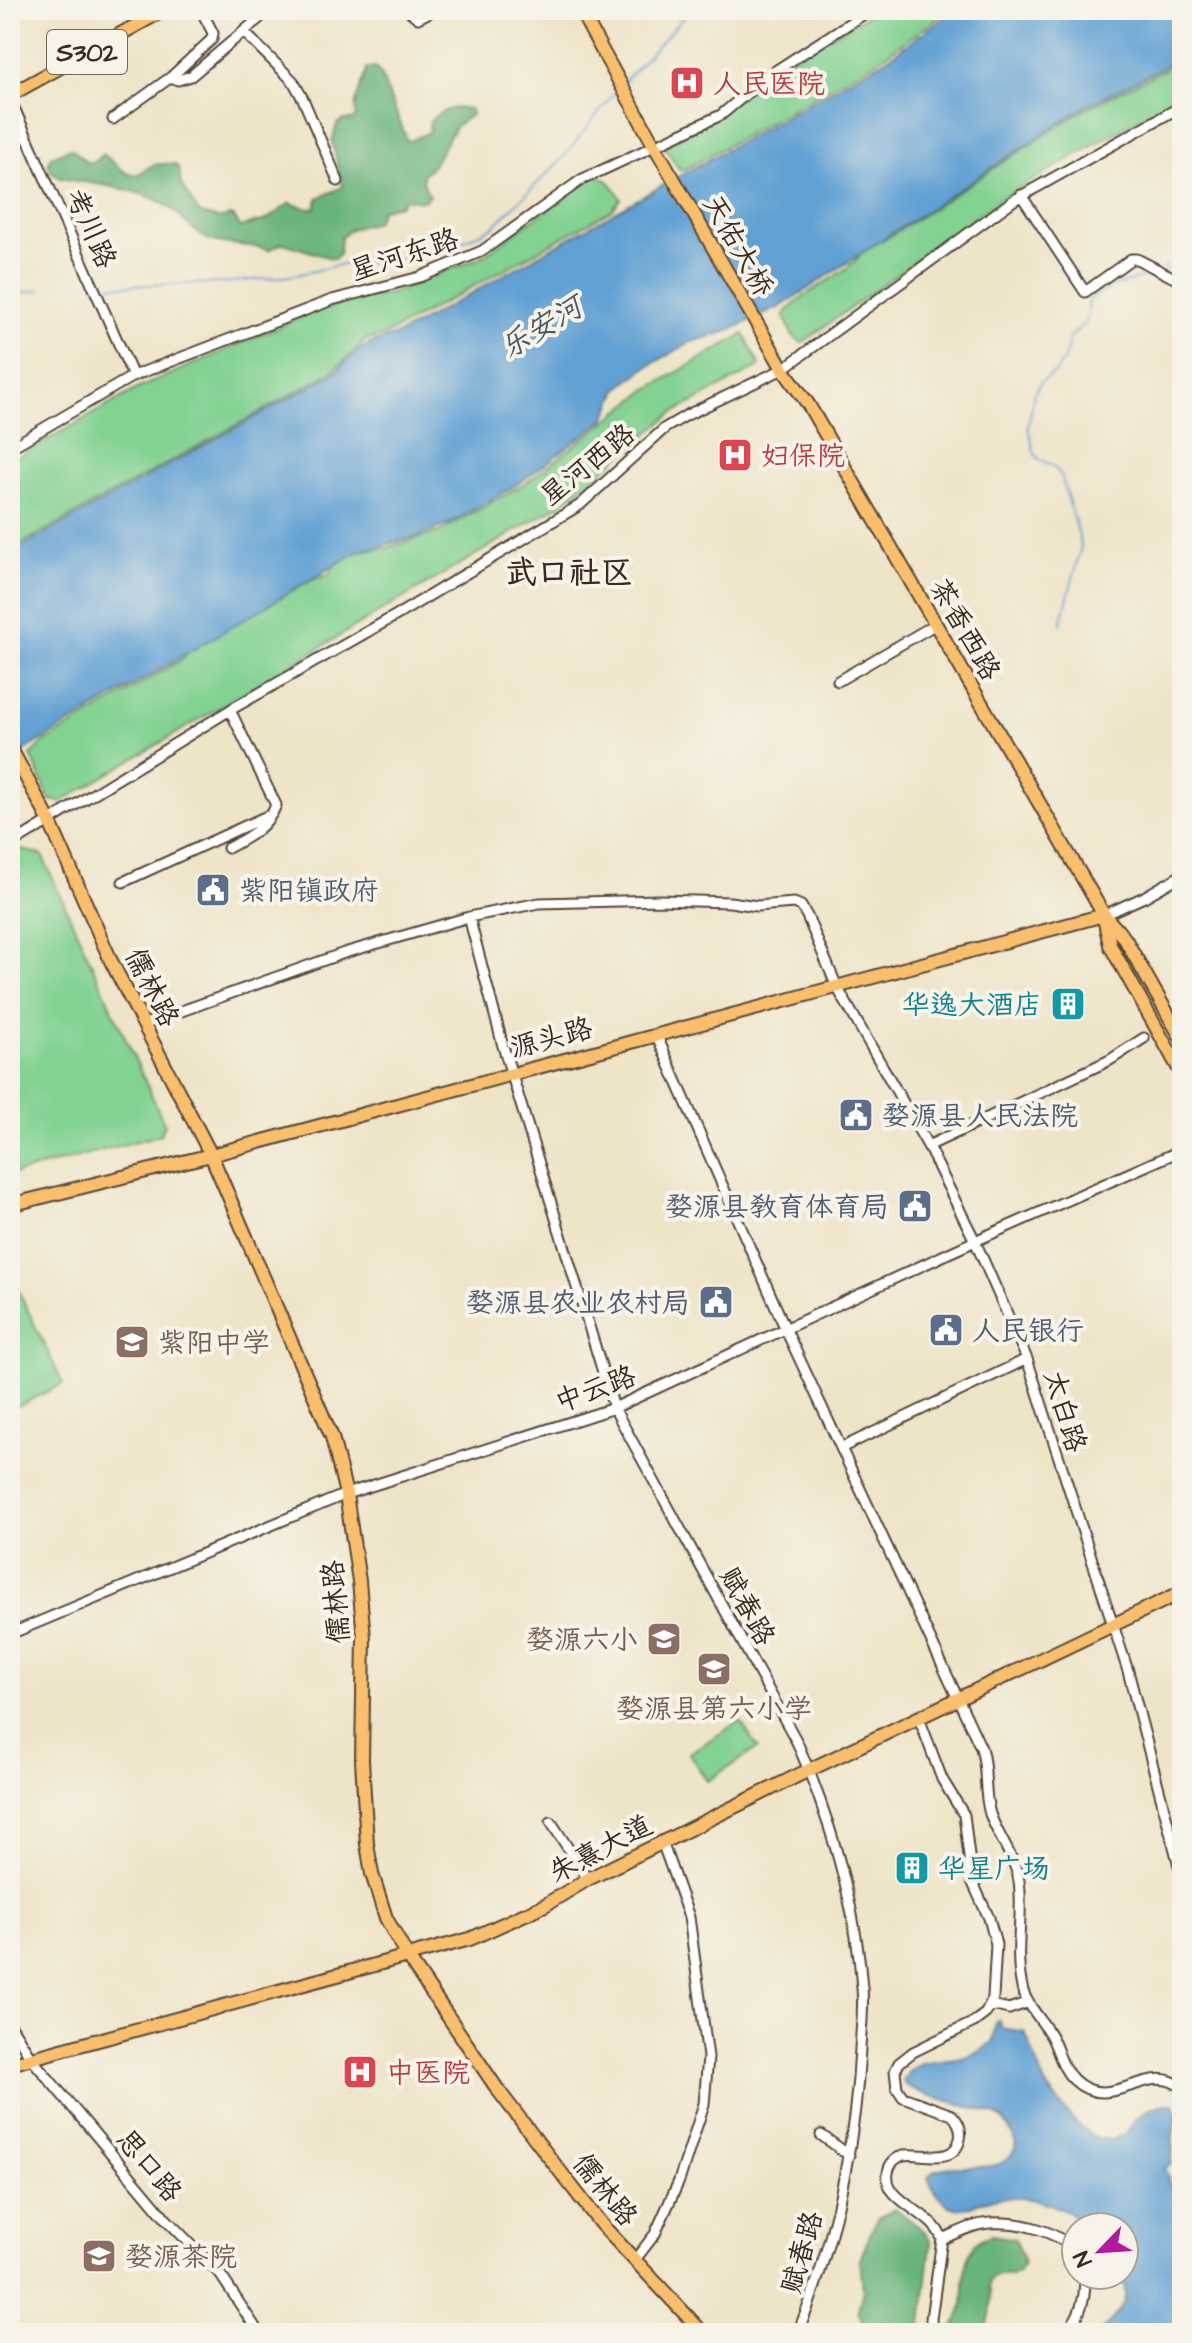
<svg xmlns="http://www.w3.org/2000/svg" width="1192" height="2343" viewBox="0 0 1192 2343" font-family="'Architects Daughter','LXGW WenKai TC',sans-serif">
<rect width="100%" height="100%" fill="#f7f3e8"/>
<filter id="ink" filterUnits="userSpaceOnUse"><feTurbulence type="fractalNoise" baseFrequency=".0125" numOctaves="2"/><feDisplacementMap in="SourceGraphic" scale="16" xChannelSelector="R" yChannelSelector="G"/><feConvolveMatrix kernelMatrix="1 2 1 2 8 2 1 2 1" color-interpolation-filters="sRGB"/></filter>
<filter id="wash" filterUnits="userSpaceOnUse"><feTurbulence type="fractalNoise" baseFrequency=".006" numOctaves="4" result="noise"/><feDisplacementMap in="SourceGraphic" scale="32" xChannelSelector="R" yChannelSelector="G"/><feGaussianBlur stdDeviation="1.8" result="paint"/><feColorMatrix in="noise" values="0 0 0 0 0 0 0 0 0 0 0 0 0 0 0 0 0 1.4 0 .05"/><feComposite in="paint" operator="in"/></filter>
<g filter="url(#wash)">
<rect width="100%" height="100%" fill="#eee4c8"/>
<!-- green -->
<path fill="#82d292" stroke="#5e7e58" stroke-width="2" d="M877,10H950L877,61L685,169H679L664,146L687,134L781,64Z
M1182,61V94L1002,198L802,343L792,335L784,315C804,287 857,273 863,247L872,242L884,240L1085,109Z
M595,175C609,179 615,187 621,199L612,210L385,335L366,340L332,372L10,550V461L139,388L319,309L392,293L481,257Z
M744,334L760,366L673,413L561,504L61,802L50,800L31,755L42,744L184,658L191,641L283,591L330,574L334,562L352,551L387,548L439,532L526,483L648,389Z
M20,849L42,855L165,1125L160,1135L10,1175V856Z
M11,1275L63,1384L10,1410V1276Z
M740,1721L758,1748L707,1781L689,1753Z"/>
<!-- forest -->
<path fill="#69b47c" stroke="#526f4d" stroke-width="2" d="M367,68H375L380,73L408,142L429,132L430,120C444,109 452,107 470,109L472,114L455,127L433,165L423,174V182L429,195L424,201L404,199L400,205L382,209L376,222L351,229L341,237L339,254L334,259L283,243L269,250C250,243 228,247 208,239C193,233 182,216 169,207C139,187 95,185 60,178L51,171L48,164L51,157L71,148L86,162H94L103,154C112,160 119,171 130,174C140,177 145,168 154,165C160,163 167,164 174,164L179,168L181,184L199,213L219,219L229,216L234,217L240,227L266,220L290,203L309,209L316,208L318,198L343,187L332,142L337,124L343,120H352L356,115C353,96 364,86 367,68Z
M896,2209L925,2232L931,2243L921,2333H870L865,2329L858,2310L863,2290L860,2259L877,2218Z
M991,2235L1015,2239L1024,2263C1013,2287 998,2264 989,2284C991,2298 995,2328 977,2333C970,2335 958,2333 950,2333C955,2323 962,2315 963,2304C966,2279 959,2244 991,2235Z"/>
<!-- water -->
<path fill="#60a0d3" stroke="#4e6578" stroke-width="2" d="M955,10H1182V58L1086,106L778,308L728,331L691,342L642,370L618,389L605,419L518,484L449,524L419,536L357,552L10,759V553L336,372C359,348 364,343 397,335L885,60Z
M1000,2020L1001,2028L1025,2032L1045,2085L1073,2120L1093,2137L1116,2140L1117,2137L1124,2135C1129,2130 1131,2124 1136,2119C1144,2110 1161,2103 1173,2104L1178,2113L1173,2134L1172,2164L1164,2169L1169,2177L1167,2179L1176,2191L1182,2189V2333L1153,2325L1139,2324L1119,2333H1099C1117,2313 1133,2306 1121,2275H1124V2227H1087C1060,2201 1023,2193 987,2200C977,2202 966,2210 957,2208C942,2206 932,2190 928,2177C946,2153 1006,2186 1017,2143L1004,2120L997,2115L922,2093L905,2085L903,2081C914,2056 944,2064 965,2057C976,2054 985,2048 993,2042L996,2021Z"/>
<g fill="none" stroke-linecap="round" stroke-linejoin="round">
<!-- stream -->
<path stroke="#60a0d3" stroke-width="2" d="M624,82L690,10
M1164,267L1182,276
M108,286L222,283L292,276L339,265L429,257L493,227L563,158L617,90
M10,295L40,290
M1061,624L1081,547L1080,540L1061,475L1052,465L1040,460L1035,454L1028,427L1034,393L1041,382L1057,371L1064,359L1070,337L1087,321L1089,301L1091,298L1112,287L1156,273"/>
</g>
</g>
<g filter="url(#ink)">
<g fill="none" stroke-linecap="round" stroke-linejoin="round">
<!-- minor casing -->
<g stroke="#564638" stroke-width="13">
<path id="minor" d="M408,10L418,18L434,10
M244,32L293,81L303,99L338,181
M171,77L178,80L191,76L269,10
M10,99L133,376
M113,119L171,77L212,39L213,33L201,10
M1021,195L1085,292L1131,259H1137L1182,282
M10,448L133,376L332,300L420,277L482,251L581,180L721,115L769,75L870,10
M838,681L936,624
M10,845L230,710L402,612L580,505L665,428L687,415L783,369L1014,200L1182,106
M228,848C247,838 268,827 276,805L230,710
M123,882L267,816
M1104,915L1144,897L1182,875
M469,917L503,1046L614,1408L797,1742C830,1819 856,1904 862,1988C864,2008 861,2029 860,2049C855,2146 834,2243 798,2333
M145,1024L344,953L469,917L539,903L660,900L730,902L757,906L794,903L801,906L807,916L837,987L928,1146L975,1241L1027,1359L1128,1671L1182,1877
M656,1034L786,1330L981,1748C988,1770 983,1792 990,1814C998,1837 1015,1857 1019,1881C1024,1917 1013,1955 1023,1991C1028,2007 1044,2022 1052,2038C1059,2052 1062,2069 1074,2080C1111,2115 1149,2059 1182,2088
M928,1146L1110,1060L1144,1038
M841,1448L1027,1359
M10,1634L346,1494L614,1408L975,1241L1182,1150
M919,1718L942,1779L964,1815L972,1881L989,1918L996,1944L993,1998L986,2013L974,2022L913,2052L899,2063L895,2071L897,2088L903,2097L952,2115C958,2121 962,2129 960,2139C954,2166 922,2152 903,2155C895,2159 889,2163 888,2173C883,2202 933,2211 942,2239L931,2319L932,2333
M551,1822L588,1879
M991,2005L1009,2009L1029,2002
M10,2024L31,2058L53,2084L167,2220L220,2274L259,2333
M821,2135L849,2155
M942,2239C957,2233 973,2224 990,2223C1018,2221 1058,2230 1076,2253
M634,2261L655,2234L679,2181L704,2104L708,2057L689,1917L662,1842
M1065,2333C1080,2318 1087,2296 1084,2275"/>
</g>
<!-- major casing -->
<g stroke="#564638" stroke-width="16">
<path id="major" d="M580,10L654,145L783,369L808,404L1104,915L1125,939L1182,1039
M10,95L164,10
M10,747L49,820L111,961L211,1155L332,1437L346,1494L359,1581L364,1638L362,1760L367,1844L372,1874L386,1918L407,1956L498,2090L552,2161L601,2224L703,2333
M1104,918L1110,945L1182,1074
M10,1205L211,1155L1104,915
M10,2064L470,1939L545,1905L588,1879L809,1770L1182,1592"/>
</g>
<!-- minor -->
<use href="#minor" stroke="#fff" stroke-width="9"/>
<!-- major -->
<use href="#major" stroke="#f9bf6c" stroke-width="12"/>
</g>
</g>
<!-- icons -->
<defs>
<g id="hospital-square" transform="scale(1.8)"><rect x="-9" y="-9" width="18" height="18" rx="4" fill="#e0444e" stroke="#f7f3e8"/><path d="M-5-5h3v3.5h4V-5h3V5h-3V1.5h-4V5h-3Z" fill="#fff"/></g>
<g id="civic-square" transform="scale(1.8)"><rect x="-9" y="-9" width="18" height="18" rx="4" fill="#5c6f8a" stroke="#f7f3e8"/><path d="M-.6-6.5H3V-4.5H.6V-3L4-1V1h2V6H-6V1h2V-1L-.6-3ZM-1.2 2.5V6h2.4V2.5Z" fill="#fff"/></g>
<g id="building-square" transform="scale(1.8)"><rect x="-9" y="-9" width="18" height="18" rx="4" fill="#0f9aa8" stroke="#f7f3e8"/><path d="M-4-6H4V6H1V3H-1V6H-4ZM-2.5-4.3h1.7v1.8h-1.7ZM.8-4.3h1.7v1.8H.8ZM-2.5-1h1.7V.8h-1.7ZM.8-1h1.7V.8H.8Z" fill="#fff"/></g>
<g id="school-square" transform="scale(1.8)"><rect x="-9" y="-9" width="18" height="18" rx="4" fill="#8d6e63" stroke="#f7f3e8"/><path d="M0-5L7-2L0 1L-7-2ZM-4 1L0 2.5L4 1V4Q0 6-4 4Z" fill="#fff"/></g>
<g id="university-square" transform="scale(1.8)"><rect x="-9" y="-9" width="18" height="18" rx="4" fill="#8d6e63" stroke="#f7f3e8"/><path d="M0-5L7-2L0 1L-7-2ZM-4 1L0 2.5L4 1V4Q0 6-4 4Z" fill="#fff"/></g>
</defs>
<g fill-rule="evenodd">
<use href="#hospital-square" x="687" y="83"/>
<use href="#hospital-square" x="735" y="455"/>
<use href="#civic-square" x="213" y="890"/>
<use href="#building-square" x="1068" y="1004"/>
<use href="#civic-square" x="856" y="1115"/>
<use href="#civic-square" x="915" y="1206"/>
<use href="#civic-square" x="716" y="1302"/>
<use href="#civic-square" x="946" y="1330"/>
<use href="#school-square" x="132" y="1342"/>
<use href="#school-square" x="664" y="1639"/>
<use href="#school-square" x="714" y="1669"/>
<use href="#building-square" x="912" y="1868"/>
<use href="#hospital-square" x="360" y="2072"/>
<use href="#university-square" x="99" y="2256"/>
</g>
<g text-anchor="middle" stroke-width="8" stroke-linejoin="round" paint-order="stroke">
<!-- shield labels -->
<rect fill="#f7f3e8" stroke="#73665b" stroke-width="2" x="47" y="30" width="80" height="44" rx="6"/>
<g font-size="26" font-weight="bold" fill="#3b2a1e">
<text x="87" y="61">S302</text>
</g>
<!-- health labels -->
<g font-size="28" fill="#be3a42" stroke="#f7f3e8" text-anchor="start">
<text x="713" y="93">人民医院</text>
<text x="761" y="465">妇保院</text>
<text x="386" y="2082">中医院</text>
</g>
<!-- street labels -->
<g font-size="28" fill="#3b2a1e" stroke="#f7f3e8">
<text transform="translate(92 228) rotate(66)" y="10">考川路</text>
<text transform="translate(739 245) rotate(60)" y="10">天佑大桥</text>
<text transform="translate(404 254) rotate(-18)" y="10">星河东路</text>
<text transform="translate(587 464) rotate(-39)" y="10">星河西路</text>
<text transform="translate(966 629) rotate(60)" y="10">茶香西路</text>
<text transform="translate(153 987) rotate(63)" y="10">儒林路</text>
<text transform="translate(551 1037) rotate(-15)" y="10">源头路</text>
<text transform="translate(595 1388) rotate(-20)" y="10">中云路</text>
<text transform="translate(1066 1411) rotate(73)" y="10">太白路</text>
<text transform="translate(335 1602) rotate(-95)" y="10">儒林路</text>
<text transform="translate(748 1606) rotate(61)" y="10">赋春路</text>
<text transform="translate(600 1848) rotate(-28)" y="10">朱熹大道</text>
<text transform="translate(150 2165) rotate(50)" y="10">思口路</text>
<text transform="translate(606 2189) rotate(51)" y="10">儒林路</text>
<text transform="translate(801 2252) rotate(-74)" y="10">赋春路</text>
</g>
<!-- service labels -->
<g font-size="28" fill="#4e5e75" stroke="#f7f3e8" text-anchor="start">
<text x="239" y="900">紫阳镇政府</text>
<text x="882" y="1125">婺源县人民法院</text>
<text x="889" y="1216" text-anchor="end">婺源县教育体育局</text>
<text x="690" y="1312" text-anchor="end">婺源县农业农村局</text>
<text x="972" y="1340">人民银行</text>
</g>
<!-- culture labels -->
<g font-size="28" fill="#0d838f" stroke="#f7f3e8" text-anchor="end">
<text x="1042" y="1014">华逸大酒店</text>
<text x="938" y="1878" text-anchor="start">华星广场</text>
</g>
<!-- education labels -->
<g font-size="28" fill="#785e54" stroke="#f7f3e8" text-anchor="start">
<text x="158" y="1352">紫阳中学</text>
<text x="638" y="1649" text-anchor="end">婺源六小</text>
<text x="714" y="1718" text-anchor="middle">婺源县第六小学</text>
<text x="125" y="2266">婺源茶院</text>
</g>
<!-- water labels -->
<g font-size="30" font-style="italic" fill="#4a5966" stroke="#f7f3e8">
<text transform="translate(541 327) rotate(-31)" y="10">乐安河</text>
</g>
<!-- quarter labels -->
<g font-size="32" font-weight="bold" fill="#3b2a1e" stroke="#f7f3e8">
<text x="569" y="583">武口社区</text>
</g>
</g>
<!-- margin -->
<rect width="1192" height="2343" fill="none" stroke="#f7f3e8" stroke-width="40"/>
<!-- north arrow -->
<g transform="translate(1100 2251) rotate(245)"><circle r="38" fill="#f7f3e8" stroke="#aca397" stroke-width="2"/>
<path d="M0-6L14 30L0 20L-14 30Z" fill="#b5179e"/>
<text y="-12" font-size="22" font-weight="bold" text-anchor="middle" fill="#3b2a1e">N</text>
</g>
</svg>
